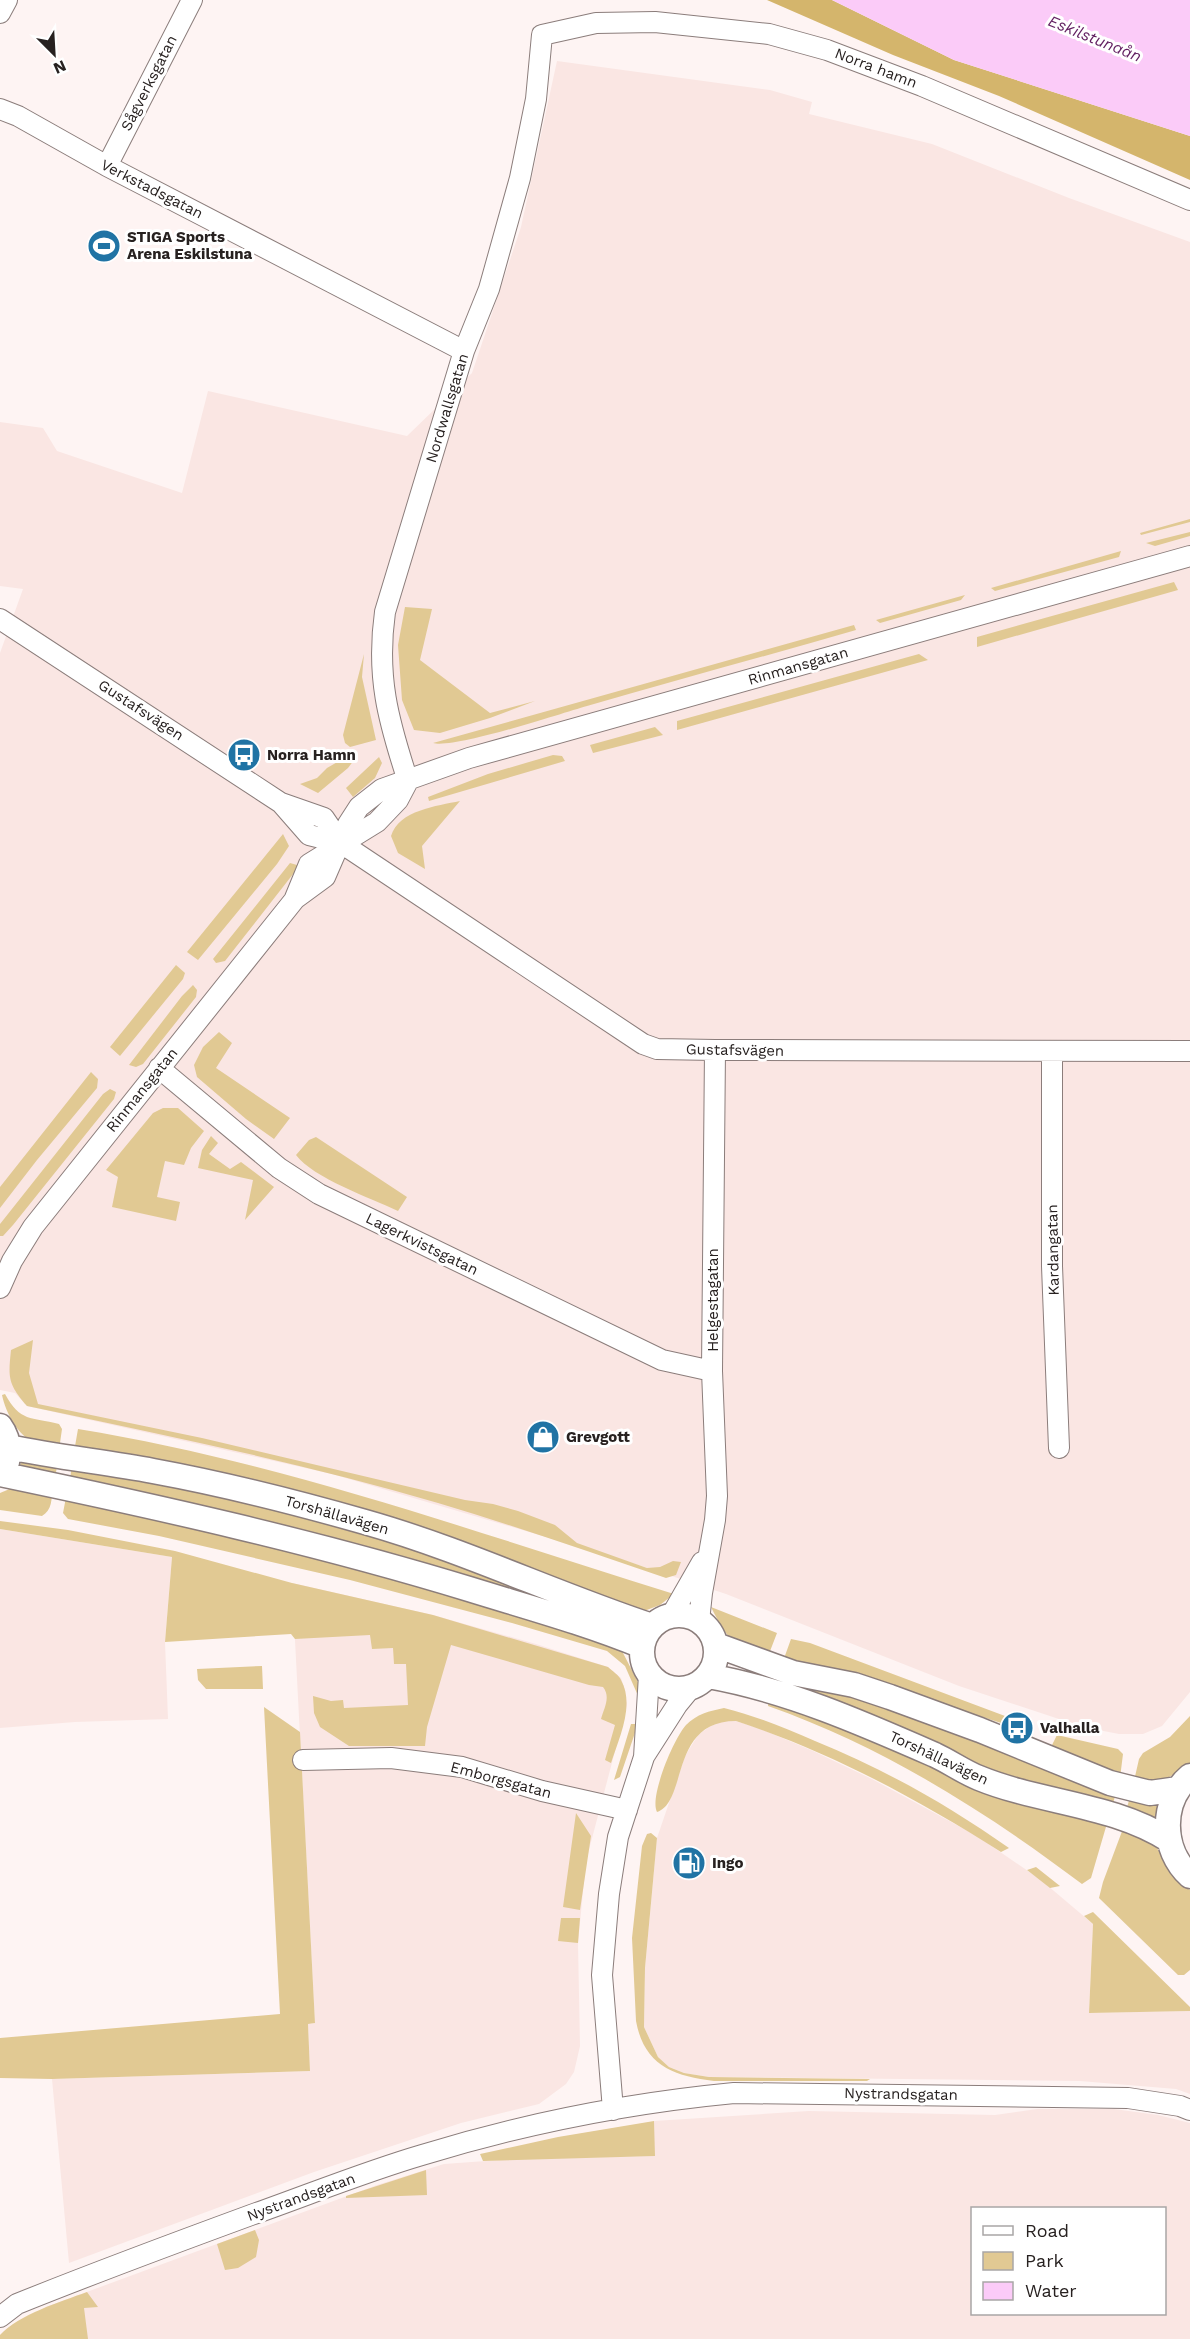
<svg xmlns="http://www.w3.org/2000/svg" width="1190" height="2339" viewBox="0 0 1190 2339" font-family="'Work Sans',sans-serif">
<rect width="100%" height="100%" fill="#fef4f3"/>
<!-- built -->
<path fill="#fae6e3" fill-rule="evenodd" d="M557,61L770,90L812,102L809,114L932,144L1069,198L1190,242V1692L1162,1726L1143,1734H1119L1083,1727L959,1686L726,1594L617,1558L332,1474L27,1406L15,1393L0,1390V653L23,589L0,586V422L43,428L57,451L182,493L208,391L407,436L472,373L521,227Z
M0,1529L172,1557L165,1642L168,1719L75,1722L0,1728Z
M292,1583L433,1615L536,1644L608,1667L621,1678L625,1690L627,1706L586,1861L578,1943L580,2046L574,2072L566,2084L539,2104L461,2123L314,2172L69,2263L52,2079L310,2071L308,2024L315,2023Z
M722,1721H736L761,1729L811,1750L872,1779L977,1836L1041,1880L1093,1924L1089,2013L1190,2011V2094L1176,2089L1080,2081L709,2077L684,2073L669,2067L658,2057L644,2027L645,1968L657,1838L685,1756L698,1735L709,1727Z
M1037,2109H1114L1158,2115L1190,2123V2339H0V2335L6,2329L46,2307L377,2185L444,2164L513,2159L654,2156V2121L809,2111L995,2115ZM972,2208H1164V2314H972Z"/>
<!-- green -->
<path fill="#e1c993" d="M1190,519V522L1141,535L1140,533Z
M1190,532V536L1155,546L1146,543Z
M1121,551L1119,557L995,591L991,588Z
M1174,582L1178,590L977,647V637Z
M965,595L961,600L880,623L876,620Z
M405,607L432,609L420,660L490,713L535,701L490,718L440,733L414,730L402,700L398,645Z
M854,625L856,630C766,656 677,680 587,706C559,714 455,749 433,743Z
M364,654L362,677L376,740L350,747L345,743L343,735Z
M919,654L928,660L677,730V721Z
M655,727L663,735L593,753L590,745Z
M553,755L562,756L565,761L429,801L428,797L488,774Z
M346,757L354,760L348,768L318,793L300,784L317,778L327,768Z
M379,757L382,763L375,778L353,797L346,788Z
M460,801L422,846L425,869L398,853L391,836C399,810 437,806 460,801Z
M283,834L289,846L277,864L198,960L187,952Z
M290,863L297,865V869L225,961L216,963L213,959Z
M176,965L185,973L183,979L120,1056L110,1047Z
M193,985L197,990L196,997L143,1064L136,1067L129,1065L182,996Z
M219,1032L232,1043L216,1068L290,1118L274,1139L246,1119L197,1077L194,1065L203,1047Z
M91,1072L98,1079L97,1088L37,1160L0,1208V1187Z
M110,1089L116,1092L114,1099L13,1225L3,1236H0V1224L4,1219L103,1094Z
M163,1108H178L204,1131L191,1148L184,1165L165,1161L157,1197L180,1202L176,1221L112,1207L118,1177L106,1170L153,1113Z
M211,1136L218,1143L209,1154L230,1169L241,1162L274,1187L245,1220L253,1180L198,1168L202,1150Z
M316,1137L407,1197L398,1211C371,1198 313,1178 296,1155L309,1140Z
M33,1340L29,1373L38,1404L202,1438L465,1500L493,1504L518,1511L555,1525L577,1543L647,1568L660,1567L673,1561L681,1562L676,1575L666,1578C590,1552 515,1526 438,1503C303,1463 164,1435 27,1406C8,1384 8,1378 11,1350Z
M5,1394C20,1422 31,1417 59,1424L62,1429L59,1450C51,1448 42,1447 36,1444C17,1435 6,1413 2,1395Z
M78,1429C282,1462 477,1533 674,1594L660,1605L644,1611L74,1452Z
M22,1456L58,1461L55,1478L19,1471Z
M72,1463L331,1523L453,1559L602,1620L70,1480Z
M12,1488H52C52,1499 52,1510 42,1516L0,1510V1493Z
M67,1492L309,1556L572,1629L622,1651L641,1688L639,1698L625,1666L607,1651L512,1623L350,1580L159,1536L68,1519L63,1513Z
M0,1521L68,1530L175,1551L292,1583L433,1615L608,1667C612,1671 619,1675 621,1680C635,1705 619,1738 611,1763L605,1760L615,1725L601,1719C604,1708 611,1697 603,1687L589,1685L451,1645L427,1727L425,1746H349L320,1727L314,1713L313,1696L331,1701L343,1700L344,1708L408,1705L406,1664H394L393,1648L372,1649L370,1635L295,1639L291,1634L165,1642L172,1557L0,1529Z
M711,1607L777,1633L767,1659C732,1642 729,1643 711,1607Z
M791,1639L810,1643L1005,1716L1001,1723L916,1695L782,1664Z
M262,1666L263,1689H206L198,1680L197,1669Z
M777,1675L936,1719L1116,1793L1112,1807L1022,1782L773,1685Z
M769,1698L1108,1820L1091,1878L1082,1884C985,1811 882,1746 768,1706Z
M264,1707L300,1732L315,2023L308,2024L310,2071L52,2079L0,2078V2038L280,2014Z
M724,1708C756,1716 785,1728 815,1741C884,1769 948,1805 1009,1848L1001,1852C919,1800 829,1751 736,1721C669,1721 688,1802 657,1812C649,1797 674,1738 686,1725C697,1714 709,1711 724,1708Z
M1190,1716V1763C1168,1781 1162,1781 1134,1781L1139,1759L1143,1753L1170,1737Z
M631,1724H638L620,1777L614,1780Z
M1057,1735L1118,1749L1123,1754L1120,1778L1071,1756L1052,1745Z
M1130,1797L1160,1805L1157,1818L1126,1811Z
M576,1813L591,1836L580,1910L563,1907Z
M1124,1826L1152,1841L1183,1886L1190,1890V1970L1184,1975H1178L1099,1898L1103,1882Z
M651,1833L657,1838L645,1968L644,2027L658,2057L669,2067L684,2073L709,2077L870,2079L867,2081H714C673,2076 644,2065 636,2021L632,1938L642,1846L647,1834Z
M1036,1867L1060,1886L1050,1888L1027,1870Z
M1093,1912L1190,2007V2011L1089,2013L1093,1924L1084,1916Z
M561,1918H580L578,1943L558,1941Z
M654,2121L655,2156L483,2161L480,2154L558,2137Z
M426,2170L427,2195L346,2198V2196Z
M255,2230L259,2240L256,2257L238,2268L225,2270L217,2244Z
M87,2292L98,2307L84,2308L88,2339H0V2335C20,2314 60,2302 87,2292Z"/>
<!-- forest -->
<path fill="#d4b56c" d="M767,0H832L954,60L1190,136V180L999,96L893,55Z"/>
<!-- water -->
<path fill="#fbcbf8" d="M832,0H1190V136L954,60Z"/>
<g fill="none" stroke-linecap="round" stroke-linejoin="round">
<!-- minor casing -->
<g stroke="#8b7d7b" stroke-width="22">
<path id="minor" d="M0,13L7,0
M0,109L18,116L107,166L464,351
M107,166L192,0
M0,619L281,803L309,835L341,843L643,1044L657,1049L715,1050L1190,1051
M408,781C388,720 376,676 385,612L464,351L489,289L520,178L536,99L542,35L596,23L655,22L769,34L827,50L922,86L1190,200
M281,803L324,818L341,843
M295,898L309,864L377,822L398,800L408,781
M1052,1052V1266L1059,1448
M159,1068L279,1168L319,1194L662,1360L712,1371
M0,1288L12,1261L33,1227L295,899L325,877L348,824L359,807L382,789L469,758L1190,556
M671,1616L702,1562
M699,1621L702,1593L715,1520L717,1496L712,1371L715,1050
M645,1755L677,1705L691,1688
M303,1760L391,1758L462,1767L542,1791L627,1810
M613,2110L602,1975L609,1894L618,1837L644,1757L649,1675
M0,2317L17,2304C94,2273 172,2244 251,2215C308,2195 364,2172 422,2155C523,2124 629,2103 734,2093L1128,2098L1180,2106L1190,2110"/>
</g>
<!-- major casing -->
<g stroke="#8b7d7b" stroke-width="27">
<path id="major" d="M0,1426C8,1437 10,1448 7,1462
M9,1447C56,1457 105,1462 153,1471C224,1484 295,1502 365,1522C464,1550 555,1594 652,1626
M0,1474C158,1507 315,1542 469,1589C527,1607 586,1623 642,1646
M642 1652a37 37 0 1 1 74 0a37 37 0 1 1-74 0Z
M716,1645L793,1673L854,1685L890,1697L980,1730L1110,1783L1150,1793L1178,1789
M708,1676C787,1690 862,1723 935,1755C950,1762 964,1772 979,1778C1040,1803 1113,1804 1169,1840
M1190,1776C1160,1801 1161,1850 1190,1876"/>
</g>
<!-- minor -->
<use href="#minor" stroke="#fff" stroke-width="20"/>
<!-- major -->
<use href="#major" stroke="#fff" stroke-width="24"/>
</g>
<!-- icons -->
<defs>
<g id="stadium-disc" transform="scale(1.725)"><circle r="9.5" fill="#2073a4" stroke="#fff"/><path d="M0-5a6.5 5 0 1 0 0 10a6.5 5 0 1 0 0-10ZM-3.5-1.8h7v3.6h-7Z" fill="#fff"/></g>
<g id="bus-disc" transform="scale(1.725)"><circle r="9.5" fill="#2073a4" stroke="#fff"/><path d="M-5-6H5V4H4V6H2V4H-2V6H-4V4H-5ZM-3.5-4V0h7V-4ZM-3.5 1.2v1.5H-2V1.2ZM2 1.2v1.5H3.5V1.2Z" fill="#fff"/></g>
<g id="shop-disc" transform="scale(1.725)"><circle r="9.5" fill="#2073a4" stroke="#fff"/><path d="M-5-2.5h2.3a2.7 3.5 0 0 1 5.4 0H5L5.5 6h-11ZM-1.5-2.5h3a1.5 2.3 0 0 0-3 0Z" fill="#fff"/></g>
<g id="fuel-disc" transform="scale(1.725)"><circle r="9.5" fill="#2073a4" stroke="#fff"/><path d="M-5.5-6h7V0h2V4h1.3V-2.5L3-4.5l.8-.8L6-3V5H2.5V1h-1V6h-7ZM-4.2-4.7v3.2H.2V-4.7Z" fill="#fff"/></g>
</defs>
<g fill-rule="evenodd">
<use href="#stadium-disc" x="104" y="246"/>
<use href="#bus-disc" x="244" y="755"/>
<use href="#shop-disc" x="543" y="1437"/>
<use href="#bus-disc" x="1017" y="1728"/>
<use href="#fuel-disc" x="689" y="1863"/>
</g>
<g text-anchor="middle" stroke-width="6" stroke-linejoin="round" paint-order="stroke">
<!-- street labels -->
<g font-size="15" fill="#272120" stroke="#fff">
<text transform="translate(876 68) rotate(21)" y="5">Norra hamn</text>
<text transform="translate(149 83) rotate(-63)" y="5">Sågverksgatan</text>
<text transform="translate(152 189) rotate(27)" y="5">Verkstadsgatan</text>
<text transform="translate(447 408) rotate(-73)" y="5">Nordwallsgatan</text>
<text transform="translate(798 666) rotate(-16)" y="5">Rinmansgatan</text>
<text transform="translate(141 710) rotate(33)" y="5">Gustafsvägen</text>
<text transform="translate(735 1050) rotate(1)" y="5">Gustafsvägen</text>
<text transform="translate(142 1090) rotate(-51)" y="5">Rinmansgatan</text>
<text transform="translate(422 1244) rotate(26)" y="5">Lagerkvistsgatan</text>
<text transform="translate(1053 1250) rotate(-91)" y="5">Kardangatan</text>
<text transform="translate(713 1300) rotate(-90)" y="5">Helgestagatan</text>
<text transform="translate(337 1515) rotate(16)" y="5">Torshällavägen</text>
<text transform="translate(939 1758) rotate(25)" y="5">Torshällavägen</text>
<text transform="translate(501 1780) rotate(15)" y="5">Emborgsgatan</text>
<text transform="translate(901 2094) rotate(1)" y="5">Nystrandsgatan</text>
<text transform="translate(301 2197) rotate(-20)" y="5">Nystrandsgatan</text>
</g>
<!-- poi labels -->
<g font-size="15" font-weight="bold" fill="#272120" stroke="#fff" text-anchor="start">
<text x="127" y="242">STIGA Sports<tspan x="127" dy="17">Arena Eskilstuna</tspan></text>
<text x="267" y="760">Norra Hamn</text>
<text x="566" y="1442">Grevgott</text>
<text x="1040" y="1733">Valhalla</text>
<text x="712" y="1868">Ingo</text>
</g>
<!-- water labels -->
<g font-size="16" font-style="italic" fill="#611e60" stroke="#fff">
<text transform="translate(1095 38) rotate(22)" y="6">Eskilstunaån</text>
</g>
</g>
<!-- legend -->
<rect x="971" y="2207" width="195" height="108" fill="#ffffff" stroke="#a9a6a6" stroke-width="1.5"/>
<rect x="983" y="2226" width="30" height="9" fill="#ffffff" stroke="#a9a6a6" stroke-width="1.5"/>
<text x="1025" y="2237" font-size="18" fill="#272120">Road</text>
<rect x="983" y="2252" width="30" height="18" fill="#e1c993" stroke="#a9a6a6" stroke-width="1.5"/>
<text x="1025" y="2267" font-size="18" fill="#272120">Park</text>
<rect x="983" y="2282" width="30" height="18" fill="#fbcbf8" stroke="#a9a6a6" stroke-width="1.5"/>
<text x="1025" y="2297" font-size="18" fill="#272120">Water</text>
<!-- north arrow -->
<g transform="translate(54 54) rotate(156)" stroke="#ffffff" stroke-width="4.5" paint-order="stroke">
<path d="M0-4.5L10 22L0 15L-10 22Z" fill="#272120"/>
<text y="-9" font-size="16" font-weight="bold" text-anchor="middle" fill="#272120">N</text>
</g>
</svg>
